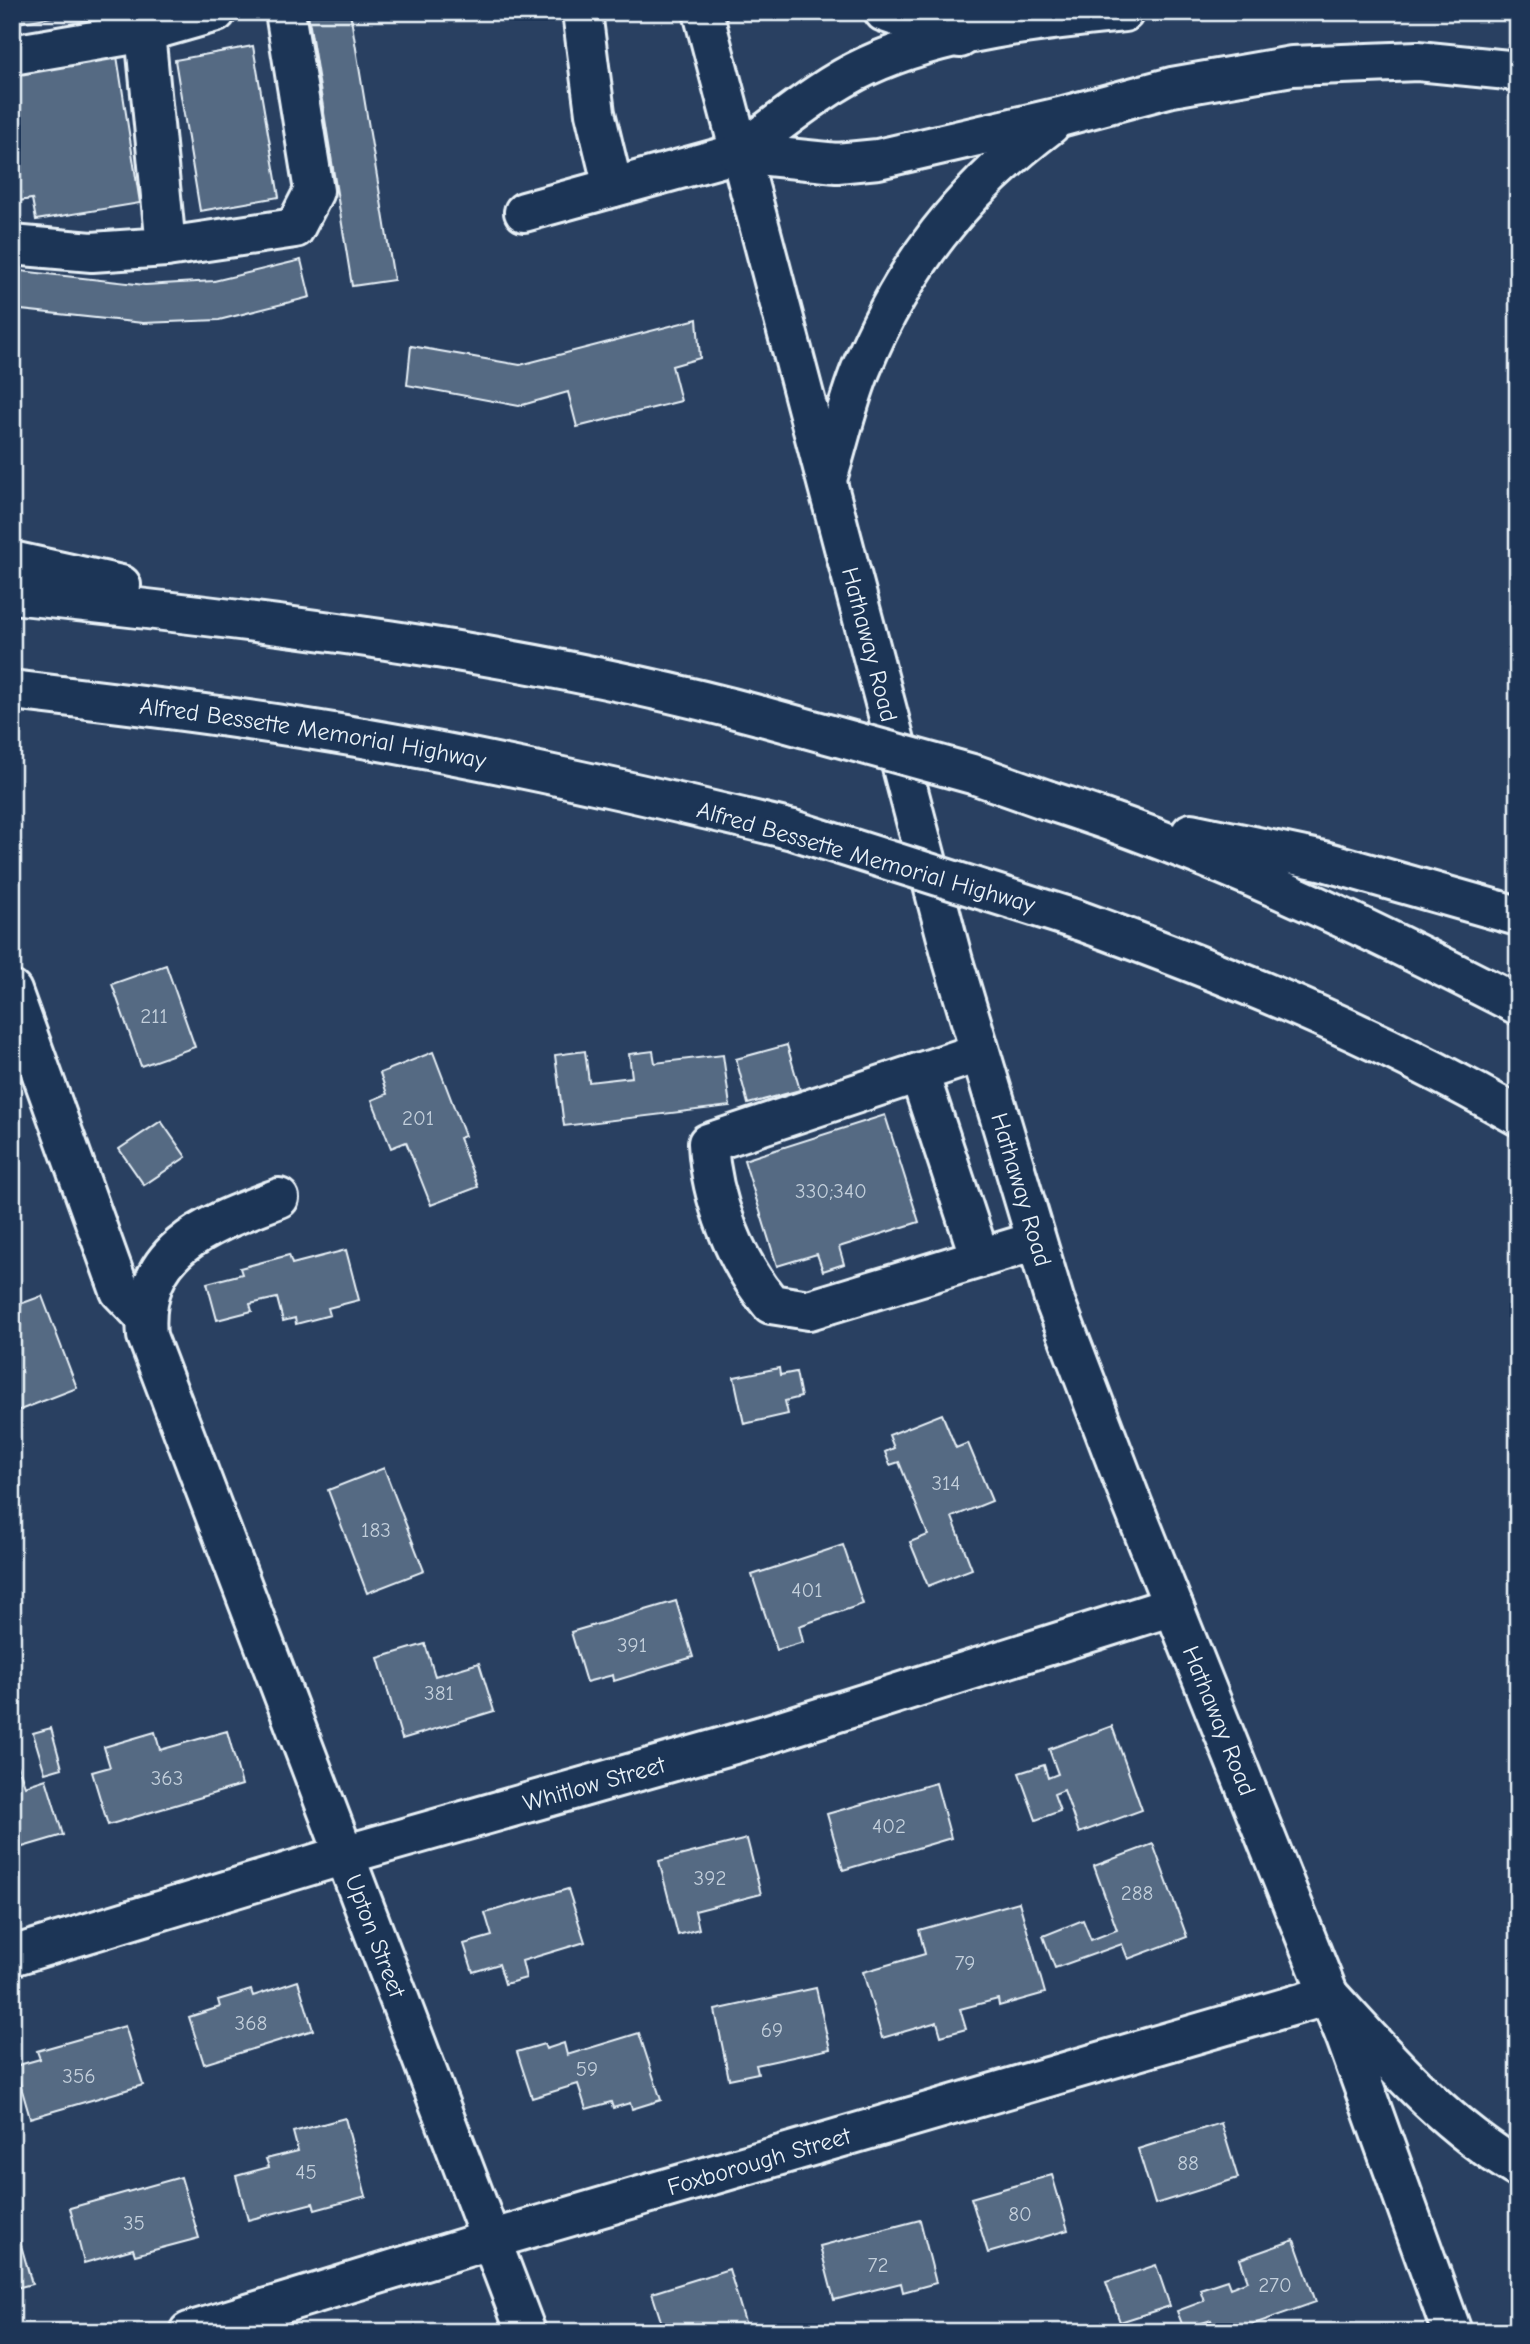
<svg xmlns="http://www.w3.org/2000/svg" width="1530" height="2344" viewBox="0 0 1530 2344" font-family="'Comic Neue',sans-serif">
<rect width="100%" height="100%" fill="#294061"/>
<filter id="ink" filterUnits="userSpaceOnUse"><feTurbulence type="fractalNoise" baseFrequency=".0143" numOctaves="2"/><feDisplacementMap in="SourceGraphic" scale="14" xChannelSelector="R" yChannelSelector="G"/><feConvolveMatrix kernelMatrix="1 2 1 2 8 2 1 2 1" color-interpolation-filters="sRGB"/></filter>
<g filter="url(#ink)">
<!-- building -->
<path fill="#556a83" stroke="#e8f1f8" stroke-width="2" d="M12,12H80L12,24Z
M319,12H350L394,280L352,286L308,14Z
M253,46L279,197L200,211L175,60Z
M117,56L140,203L36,220L32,199L12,202V73Z
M301,260L310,297L219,320L143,323L12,309V270L145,285L214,281Z
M697,319L700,358L672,366L681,401L577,427L568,392L519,406L407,385L411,346L520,365Z
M166,965L195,1047L141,1066L112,984Z
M787,1045L800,1090L748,1104L736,1059Z
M585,1051L589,1082L632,1077L629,1054L653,1051L655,1063L723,1055L730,1106L564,1126L555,1055Z
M433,1052L465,1136L459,1138L478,1187L431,1205L406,1142L391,1148L372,1100L387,1094L380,1073Z
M885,1115L919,1222L839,1247L844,1264L823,1271L817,1254L777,1266L744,1160Z
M161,1121L186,1157L144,1185L119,1149Z
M346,1250L359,1300L328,1308L330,1315L296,1324L295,1318L283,1321L277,1298L250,1304L252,1311L217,1320L207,1283L242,1274L240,1268L289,1255L292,1264Z
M42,1296L77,1388L12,1413V1307Z
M779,1368L780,1375L796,1372L801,1397L785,1401L788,1414L744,1424L734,1377Z
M942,1414L956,1448L968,1443L992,1501L952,1517L972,1569L928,1586L910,1542L928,1535L899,1462L890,1465L885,1452L894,1448L889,1435Z
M384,1468L424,1571L367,1593L328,1490Z
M843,1545L863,1604L799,1626L803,1642L777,1650L752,1575Z
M676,1601L693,1657L614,1681L613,1675L586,1682L571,1632Z
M425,1644L435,1676L479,1663L494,1711L402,1739L378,1658Z
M1112,1726L1142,1810L1079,1833L1064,1790L1054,1794L1060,1811L1036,1820L1019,1773L1044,1765L1048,1778L1058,1774L1049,1749Z
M51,1728L62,1768L45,1773L33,1733Z
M227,1731L242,1785L108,1825L92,1772L110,1767L104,1747L155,1732L160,1750Z
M18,1766L25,1786L46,1779L63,1835L19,1848L20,1855L12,1858V1767Z
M936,1783L951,1838L843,1870L827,1814Z
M747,1839L761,1894L695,1911L699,1929L678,1935L659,1861Z
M1153,1844L1187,1937L1128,1959L1122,1944L1055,1968L1043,1936L1083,1920L1091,1940L1117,1930L1094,1866Z
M568,1889L585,1942L522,1961L526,1978L505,1984L499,1964L473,1972L464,1944L492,1936L485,1913Z
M1019,1902L1045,1993L999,2006L998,1999L960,2009L966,2029L941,2036L937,2022L882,2038L863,1972L925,1954L919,1930Z
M298,1981L313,2030L204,2064L189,2017L220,2007L218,2000L251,1990L253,1996Z
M816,1988L830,2049L756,2065L758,2073L729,2079L715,2010Z
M125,2026L143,2085L30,2118L15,2066L40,2059L37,2051Z
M639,2033L661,2100L632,2109L630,2103L613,2108L611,2102L586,2109L578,2084L532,2098L517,2052L544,2044L546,2049L564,2043L567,2055Z
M345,2118L366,2196L315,2210L313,2203L248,2220L236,2176L269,2167L266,2159L298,2151L293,2132Z
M1221,2123L1238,2178L1155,2204L1138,2149Z
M1052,2175L1068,2230L988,2253L971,2198Z
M181,2177L199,2238L135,2255L133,2249L84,2263L70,2208Z
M920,2220L936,2283L903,2292L901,2283L834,2300L820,2246Z
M15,2224L32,2284L12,2289V2225Z
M1294,2240L1316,2302L1231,2332H1215L1211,2320L1184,2329L1177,2311L1204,2301L1200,2289L1227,2280L1230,2288L1248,2281L1240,2259Z
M1156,2265L1170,2306L1120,2322L1106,2282Z
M729,2269L748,2332H624L661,2321L652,2293Z"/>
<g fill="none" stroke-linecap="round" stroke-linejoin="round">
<!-- minor casing -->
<g stroke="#e8f1f8" stroke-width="44">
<g id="minor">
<path d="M582,12L595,113L613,187"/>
<path d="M12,55L146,32L216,12"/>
<path d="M524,212L738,153"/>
<path d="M12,245L92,252L166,247L143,12"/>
<path d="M166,247L295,228L314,191L285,12"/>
<path d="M12,991L120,1291L145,1317"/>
<path d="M978,1053L708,1143C711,1199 735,1261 771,1304L809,1310L1036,1241"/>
<path d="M919,1073L980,1258"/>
<path id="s1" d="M279,1198C210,1224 139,1247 147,1336L526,2332"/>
<path id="s2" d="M12,1956L344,1855L762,1736L1173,1606"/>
<path id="s3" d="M189,2332L493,2239L1329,1995"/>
</g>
</g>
<!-- major casing -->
<g stroke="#e8f1f8" stroke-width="44">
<g id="major">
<path id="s4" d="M703,12L953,961L1054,1299L1132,1503L1346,2038L1452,2332"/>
</g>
</g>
<!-- highway casing -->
<g stroke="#e8f1f8" stroke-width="44">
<g id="highway">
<path d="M884,12L960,38"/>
<path d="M738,153L837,163L878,159L1060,117L1172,87L1292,66L1418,61L1518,71"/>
<path d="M738,153C780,123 821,87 867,66C942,31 1043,20 1124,12"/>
<path d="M828,476C839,441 847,403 861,369C903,267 962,191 1050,125"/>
<path d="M12,561L121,585"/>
<path d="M12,594C264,621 517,650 762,716"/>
<path id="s5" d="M12,690C130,704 247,718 363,738C508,763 651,796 793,830"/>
<path d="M1047,800C1211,852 1365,926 1518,1005"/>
<path d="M1191,833L1324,861L1518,916"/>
<path d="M1078,920C1230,975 1377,1035 1518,1116"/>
<path d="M1329,1995C1387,2058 1443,2124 1518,2168"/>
</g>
</g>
<!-- minor -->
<use href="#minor" stroke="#1d3557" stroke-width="38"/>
<!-- major -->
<use href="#major" stroke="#1d3557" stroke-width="38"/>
<!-- highway -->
<use href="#highway" stroke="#1d3557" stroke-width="38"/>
<!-- highway-bridge casing -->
<g stroke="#e8f1f8" stroke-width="44" stroke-linecap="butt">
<path id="highway-bridge" d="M762,716L976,775L1047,800
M793,830L1078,920"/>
</g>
<!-- highway-bridge -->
<use href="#highway-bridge" stroke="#1d3557" stroke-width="38"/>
</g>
</g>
<g text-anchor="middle" stroke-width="5" stroke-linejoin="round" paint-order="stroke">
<!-- number labels -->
<g font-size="21" fill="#c3cfdb">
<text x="154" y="1023">211</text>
<text x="418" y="1125">201</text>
<text x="831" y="1198">330;340</text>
<text x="946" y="1490">314</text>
<text x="376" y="1537">183</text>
<text x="807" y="1597">401</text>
<text x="632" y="1652">391</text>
<text x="439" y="1700">381</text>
<text x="167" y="1785">363</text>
<text x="889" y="1833">402</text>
<text x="710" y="1885">392</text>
<text x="1137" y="1900">288</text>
<text x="965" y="1970">79</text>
<text x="251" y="2030">368</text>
<text x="772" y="2037">69</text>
<text x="587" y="2076">59</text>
<text x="79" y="2083">356</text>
<text x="1188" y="2170">88</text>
<text x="306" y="2179">45</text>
<text x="1020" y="2221">80</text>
<text x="134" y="2230">35</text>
<text x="878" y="2272">72</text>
<text x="1275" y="2292">270</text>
</g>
<!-- street labels -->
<g font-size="24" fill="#e8f1f8" stroke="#1d3557">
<text dy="8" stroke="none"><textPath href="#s4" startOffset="654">Hathaway Road</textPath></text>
<text dy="8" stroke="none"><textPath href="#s5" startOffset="304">Alfred Bessette Memorial Highway</textPath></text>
<text transform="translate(866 857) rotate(16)" y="8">Alfred Bessette Memorial Highway</text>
<text dy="8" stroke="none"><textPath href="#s4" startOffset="1220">Hathaway Road</textPath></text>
<text dy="8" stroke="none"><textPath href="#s4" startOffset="1787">Hathaway Road</textPath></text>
<text dy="8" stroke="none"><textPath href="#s2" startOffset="607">Whitlow Street</textPath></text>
<text dy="8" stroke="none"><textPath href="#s1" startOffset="852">Upton Street</textPath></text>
<text dy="8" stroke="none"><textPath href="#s3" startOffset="595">Foxborough Street</textPath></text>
</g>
</g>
<!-- margin -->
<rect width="1530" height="2344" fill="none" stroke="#1d3557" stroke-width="42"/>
<rect x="21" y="21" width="1488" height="2302" fill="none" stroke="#e8f1f8" stroke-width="2.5" filter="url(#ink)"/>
</svg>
